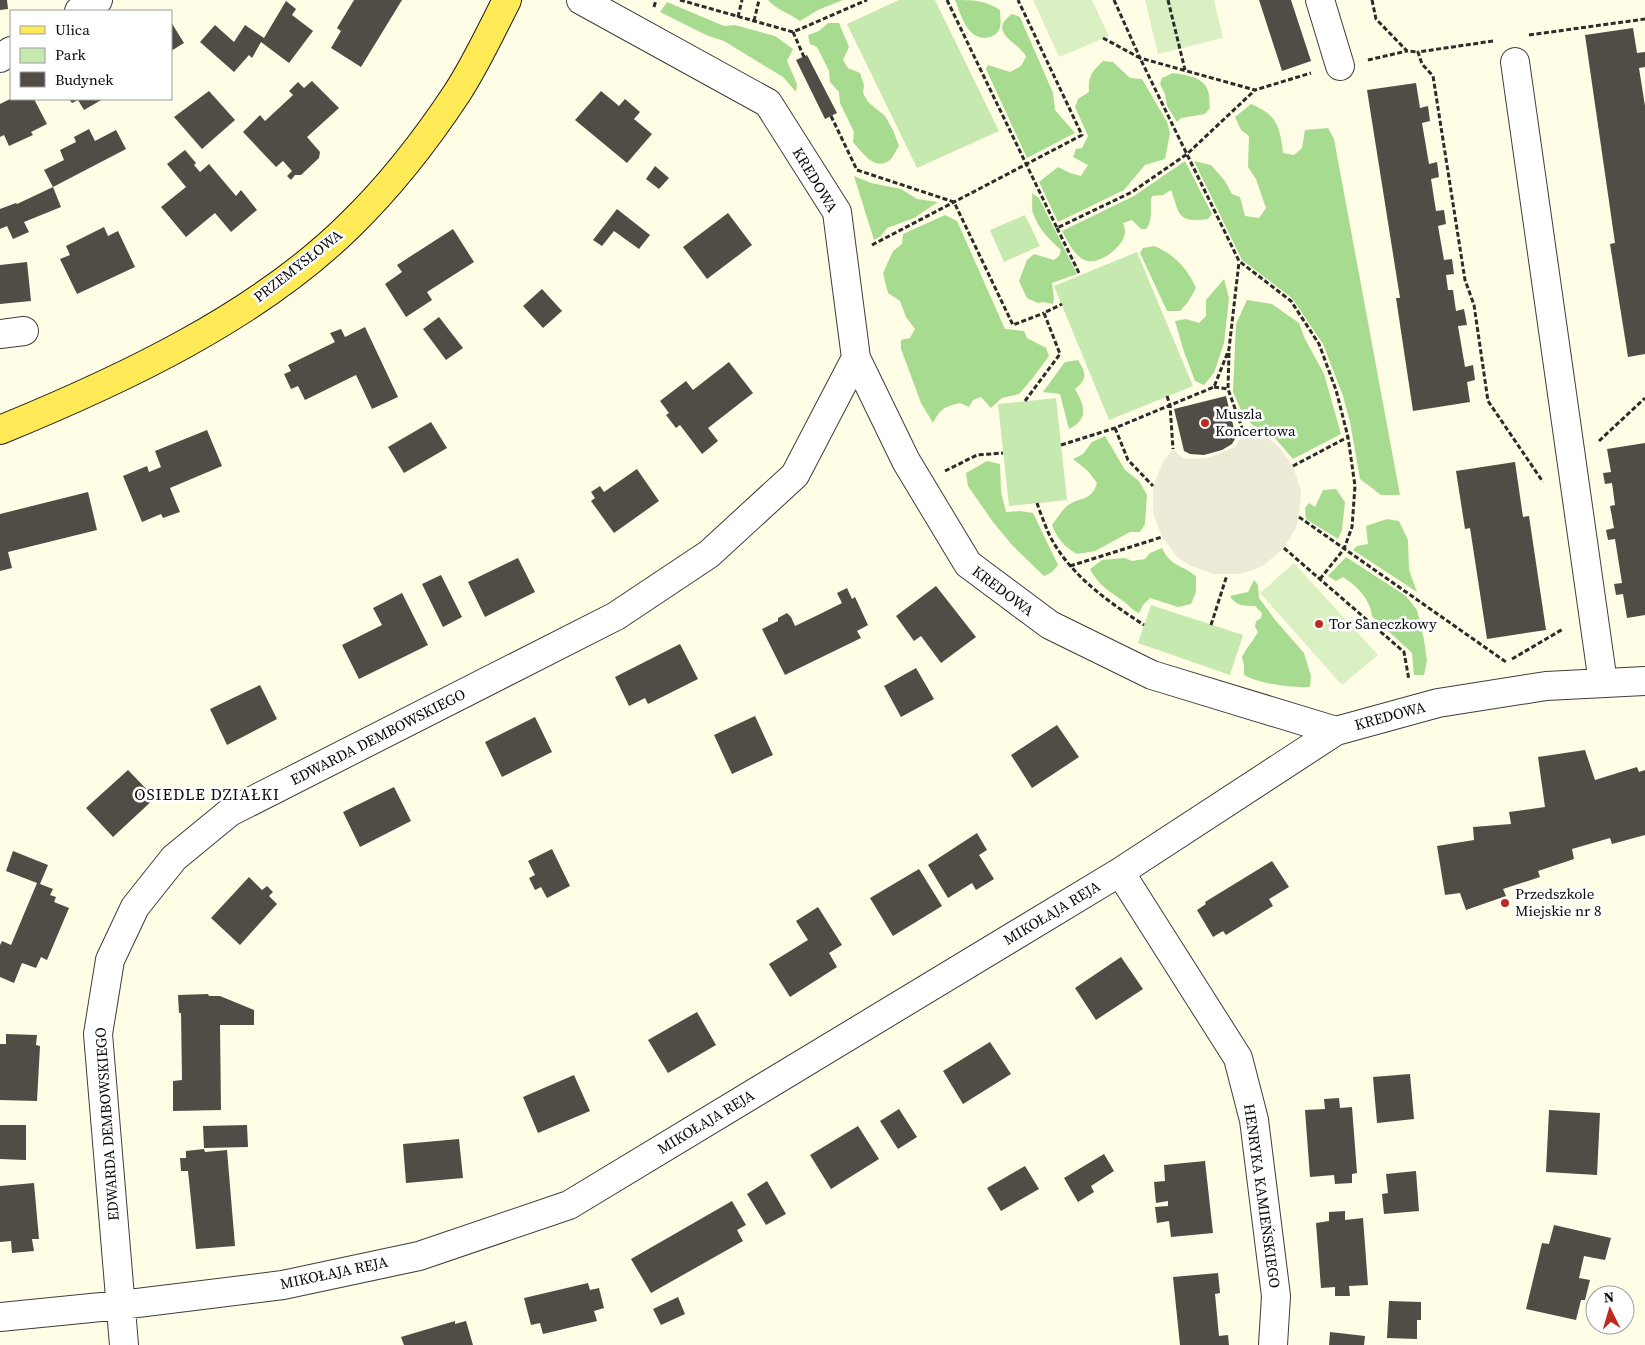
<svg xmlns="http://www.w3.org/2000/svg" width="1645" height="1345" viewBox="0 0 1645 1345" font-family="'Source Serif 4',serif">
<rect width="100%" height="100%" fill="#fffde6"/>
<!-- green -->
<path fill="#c6e9b0" d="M899,0H935L999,131L917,168L847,24Z
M1025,215L1040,246L1004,262L990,230Z
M1137,252L1193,386L1109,420L1054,286Z
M1056,398L1067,500L1009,506L998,404Z
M1151,605L1243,635L1230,675L1138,643Z"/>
<!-- forest -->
<path fill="#a7db8f" d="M768,0H843L818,10L800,21C789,13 777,10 768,0Z
M955,0C973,0 985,0 1000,10C1000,17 1002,24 999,30C994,40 978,40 971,32C963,24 959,10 955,0Z
M667,2L724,26L735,25L775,36L793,49L787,61L797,84L796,92L783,77L724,41L706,35L660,12Z
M1012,14L1020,17L1053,93L1055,110L1075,133L1027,158L986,69L988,65L1010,72L1021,66L1026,57C1022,44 985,33 1012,14Z
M828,23H839L849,47L843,60L848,68L860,73L864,85L863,93L868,102L885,116L893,130L899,146C896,150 893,157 890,160C875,172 862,152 853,142L854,132L840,103L839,92L830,82L829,71L817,47L810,44L808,35L819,31Z
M1103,61L1113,62L1130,78L1142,79L1167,122L1170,133L1165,159L1145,165L1124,190L1058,222L1039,182L1058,167L1070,173L1081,176L1088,165L1073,157L1076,149L1082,148L1088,136L1075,107L1078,99L1089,92C1088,75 1092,72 1103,61Z
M1173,73C1186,75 1204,77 1208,91C1210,96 1209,103 1210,108L1205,114L1181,118L1177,122L1167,106L1165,94L1160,84L1162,78Z
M1251,104C1277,115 1280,126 1283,153L1294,155L1302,148L1305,130L1328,128L1334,139L1400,495H1381L1360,479L1350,422L1343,396L1323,344L1292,298L1242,260L1194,161L1211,165L1225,181L1232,194L1240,197L1245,216L1259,218L1266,208L1256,179L1248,167L1249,136L1241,130L1235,117Z
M1185,161L1212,214L1208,219C1176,223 1180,214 1171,190L1163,195L1152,196C1149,206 1154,220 1146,229H1141L1132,220L1123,223C1124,226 1125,228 1125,231C1126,245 1101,264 1088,261C1075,258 1068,242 1062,231L1134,196Z
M854,176L871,183L901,189L917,199L938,202L914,218L887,228L881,236L874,240Z
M1032,193L1039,198L1077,274L1052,283L1054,298L1053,304L1043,302L1038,303L1027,298L1019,281L1027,260L1034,254L1054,260L1059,256L1061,250C1048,238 1039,230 1033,213C1031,208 1033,199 1032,193Z
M945,215L957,221L1005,329L1024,331L1027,338L1046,348L1049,356L1032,379L1019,394L1002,398L991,408L981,397L973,400L969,407L960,403C944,407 941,408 933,423L921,403L901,349V340L910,338L915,329L906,317L900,301L888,293L883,273L893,251L902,244L903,234Z
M1154,246C1174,254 1188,269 1196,288L1188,302L1180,311H1167L1140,253L1143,248Z
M1224,279L1229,298L1224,343L1214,373L1204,385L1195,381L1184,352L1175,321L1186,319L1199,323L1206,316V300Z
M1247,300L1272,304L1299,323L1305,339L1324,374L1341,434L1293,459L1268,430L1254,426L1244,417L1233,392L1236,324Z
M1078,360C1086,373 1088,379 1075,389C1084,405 1090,418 1069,429L1060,394L1043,392L1065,362Z
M1105,436L1125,470L1139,481L1147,495L1145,524L1140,532H1130L1095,551L1077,554C1064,547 1057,538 1052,525C1057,519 1061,511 1067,506C1081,496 1091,502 1097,483L1088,471L1073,459L1083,454L1092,442Z
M987,461L1000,464L1001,492L1006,512L1020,511L1033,513L1058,565L1052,572L1044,576L1012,545L993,522L968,486L966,473Z
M1336,489L1345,502L1342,530L1338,539L1306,519L1305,508L1309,503L1315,507L1323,490Z
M1387,519L1399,521L1408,540L1409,570L1417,592L1353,550L1357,546L1368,544L1366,526Z
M1162,548C1171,567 1181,564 1196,576V592L1191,604L1178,607L1150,598L1143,605L1139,613C1132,610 1129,605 1123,601C1109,591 1098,585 1090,569L1102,560L1125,558L1132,561L1145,559L1150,553Z
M1346,557L1406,596L1417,610L1424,640L1427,661L1424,675H1414L1412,653L1372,616C1370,599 1357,586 1343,577L1336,581L1328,576Z
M1254,580L1258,585L1259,598L1276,621L1304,653L1311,676L1310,687C1292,688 1260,684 1244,675V665L1242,657C1247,647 1253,641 1258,632L1255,627L1256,621L1261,618L1262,613L1255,606C1245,606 1235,606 1230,596L1248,592Z"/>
<!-- pitch -->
<path fill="#daf0c2" d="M1033,0H1092L1109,36L1059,57Z
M1145,0H1214L1223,38L1158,54Z
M1294,563L1378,655L1342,685L1260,593Z"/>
<!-- plaza -->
<path fill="#edead7" d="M1242,428L1266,437L1277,445L1293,466L1301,491L1299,517L1296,528L1284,548L1264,565L1253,570L1240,574H1214L1189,565L1178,558L1162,537L1153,513V486L1163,462L1173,449L1179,455L1186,459L1208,458L1235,447L1241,437Z"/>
<!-- building -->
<path fill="#524c46" d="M0,0H7L8,9L0,10Z
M354,0H402L361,67L331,48L341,31L337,28Z
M1259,0H1291L1311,61L1282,71Z
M286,1L296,9L292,15L313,31L289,63L261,42L252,58L249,55L234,72L200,42L215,25L234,42L245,25L264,38Z
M171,22L184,43L171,51Z
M1633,28L1637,53L1645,52V67L1639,68L1645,106V354L1628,357L1610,244L1615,243L1585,35Z
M807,55L837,113L825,119L796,60Z
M312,81L339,108L307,137L320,152L319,158L301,175H295L291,180L287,176L292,171L283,161L276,167L243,132L260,115L265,121L293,95L289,91L298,82L304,88Z
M1416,83L1420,108L1428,106L1430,121L1422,123L1429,164L1437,162L1439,177L1431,179L1436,211L1444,210L1446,224L1438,226L1444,260L1452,259L1454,274L1446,275L1448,290H1453L1456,311L1464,309L1467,325L1458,326L1465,367L1473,365L1475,380L1467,382L1470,402L1413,411L1396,298H1400L1367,90Z
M209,91L235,120L202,149L174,117Z
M601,91L619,106L625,99L640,112L634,119L652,134L627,163L575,120Z
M10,99H34L47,124L31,132L33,135L9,146L4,135L0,137V104Z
M69,99H103L84,110L78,100L72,103Z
M89,129L95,141L116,130L126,149L53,187L44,170L64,160L60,150L76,142L74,137Z
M185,150L196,163L194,165L200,172L209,164L236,196L241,190L257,210L231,232L215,213L186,237L161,207L186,187L167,164Z
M655,166L669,178L659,189L646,179Z
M53,187L61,207L24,222L29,232L13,239L7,226L0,229V209L16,203L17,204Z
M617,209L650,235L639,249L614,231L602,246L593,240Z
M728,213L752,245L707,279L683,247Z
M104,227L108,236L118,231L135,267L77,294L60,259L70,255L66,246Z
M453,229L474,262L427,292L432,300L406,317L385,284L402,272L397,265Z
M27,262L31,301L0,304V265Z
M542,289L562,311L543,328L523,306Z
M439,317L463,348L446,360L423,329Z
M365,327L398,397L372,409L356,375L305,400L298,386L291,389L284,374L291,371L288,365L335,342L330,333L341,329L345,337Z
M729,362L753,393L708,428L718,441L702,454L680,425L676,428L666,415L669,413L660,401L686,381L693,390Z
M1226,396L1236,437L1232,444L1222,450L1204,455L1190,454L1184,451L1174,409Z
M431,422L447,448L404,473L388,447Z
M207,430L222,466L170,488L180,512L163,518L161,514L142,522L123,476L147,466L149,472L161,467L155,451Z
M1645,443V615L1627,618L1623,594L1616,595L1614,584L1622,583L1615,539L1608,540L1606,530L1614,528L1610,506L1615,505L1612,483L1605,484L1603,473L1611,472L1607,449Z
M1515,462L1523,517L1529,516L1546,630L1487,639L1470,528L1465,529L1456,471Z
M637,469L659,501L614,533L591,501L595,498L591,492L600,486L604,492Z
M88,492L97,530L8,552L12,568L0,571V514Z
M518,558L535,592L485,617L468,582Z
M441,575L462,617L443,627L422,584Z
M936,586L976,637L941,663L921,636L914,641L896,616Z
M847,588L852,599L855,597L868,625L857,631L861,638L785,675L762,629L778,621V618L787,613L791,617L795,626L818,615L842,603L837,593Z
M402,593L428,645L359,679L342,645L382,625L373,608Z
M680,644L698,679L648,704L645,698L629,706L615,677Z
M916,668L934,699L901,717L884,686Z
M260,685L277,719L227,745L210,709Z
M755,716L773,755L732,774L714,735Z
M535,717L552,752L502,777L485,742Z
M1057,725L1079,757L1032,788L1011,755Z
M1585,750L1595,780L1637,767L1639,772L1645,770V835L1612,844L1610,838L1572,849L1574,859L1538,871L1540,877L1503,889L1506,896L1466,910L1460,893L1445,895L1437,846L1474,840L1473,827L1511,824L1509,812L1545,807L1538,757Z
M128,770L155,798L113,837L86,808Z
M394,787L411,821L360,847L343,812Z
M977,833L987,850L979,855L994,879L976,890L972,883L948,898L928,865Z
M552,849L570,886L547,898L541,887L535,890L529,878L535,875L528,861Z
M13,851L48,865L40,884L53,889L50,895L56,897L54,902L69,908L47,960L41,957L36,968L22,963L14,983L0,977V945L2,941L11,945L37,883L6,871Z
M1272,861L1289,887L1269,899L1273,906L1226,935L1223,931L1213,937L1197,910L1206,904L1205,902Z
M919,869L942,906L893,936L870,898Z
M249,877L262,890L267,886L273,892L269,896L277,904L240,945L211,918Z
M818,907L842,945L829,953L837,967L790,997L769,964L808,940L796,921Z
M1121,957L1143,989L1096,1020L1075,988Z
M208,994L209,996H220L254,1010V1025H220L221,1110L173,1111V1081L182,1080L181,1013H179L178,995Z
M697,1012L716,1045L668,1073L648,1040Z
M6,1034L37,1035L36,1045L40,1046L37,1101L0,1100V1044H6Z
M990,1042L1011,1074L963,1104L943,1071Z
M1410,1074L1414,1119L1377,1123L1373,1077Z
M574,1075L590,1111L538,1133L523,1097Z
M1339,1098L1340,1108L1352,1107L1357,1173L1352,1174V1183L1335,1184L1334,1175L1310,1177L1305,1110L1325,1109L1324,1099Z
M899,1109L917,1137L898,1149L880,1121Z
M1549,1110L1600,1113L1597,1175L1546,1172Z
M0,1125H26V1160L0,1159Z
M247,1125L248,1147L204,1148L203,1126Z
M858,1126L879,1159L831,1189L810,1155Z
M459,1139L463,1178L406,1183L403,1144Z
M204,1149L205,1152L227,1150L235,1246L196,1249L188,1171H181L180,1158H186V1151Z
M1104,1154L1114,1171L1091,1186L1094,1192L1078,1202L1064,1178Z
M1205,1161L1213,1233L1171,1237L1169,1221L1157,1223L1155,1207L1168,1206V1201L1156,1203L1154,1182L1165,1181L1164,1165Z
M1025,1166L1039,1189L1001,1211L987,1188Z
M1416,1171L1419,1211L1384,1214L1382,1194L1388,1193L1386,1174Z
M767,1181L786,1214L766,1225L747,1194Z
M34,1183L39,1239H32L34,1251L12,1253L11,1241L0,1242V1186Z
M732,1201L746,1225L737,1230L743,1241L651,1293L631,1259Z
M1345,1211V1220L1363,1218L1368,1285L1349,1286L1350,1296H1335V1287L1321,1288L1316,1223L1329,1221V1212Z
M1554,1225L1611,1238L1605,1260L1584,1256L1579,1278L1590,1280L1585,1300H1581L1576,1320L1526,1309L1542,1243L1549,1244Z
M1218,1273L1220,1293L1215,1294L1219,1336L1228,1335L1229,1345H1180L1173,1277Z
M588,1283L590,1290L599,1288L604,1308L594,1311L597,1321L543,1334L540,1323L531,1325L524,1298Z
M678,1297L685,1314L661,1325L653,1309Z
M1389,1301L1421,1302V1320H1417V1339L1387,1338Z
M455,1321V1324L466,1321L473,1345H404L401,1337Z
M1330,1332L1365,1336L1364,1345H1329Z"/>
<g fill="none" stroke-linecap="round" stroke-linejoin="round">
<!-- minor casing -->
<g stroke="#3d3d3d" stroke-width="30">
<path id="minor" d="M581,0L768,103L837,212L856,358L906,461L968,564L1050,625L1152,675L1336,731L1438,703L1546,686L1645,681
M1320,0L1340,66
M79,11L98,0
M0,58L11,51
M1515,62L1603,683
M0,334L24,331
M1120,872L1238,1058L1254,1120L1276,1296L1273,1345
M0,1317L121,1305L283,1285L419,1256L569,1205L1120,872L1336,731
M124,1345L98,1034L110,960L135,907L174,858L230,812L616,616L709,554L795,475L856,358"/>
</g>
<!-- major casing -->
<g stroke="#1b1b1b" stroke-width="30">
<path id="major" d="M0,430C120,381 257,317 350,225C390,186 426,140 457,93C476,64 491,31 507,0"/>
</g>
<!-- path -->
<path stroke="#2c2c2c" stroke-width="3" stroke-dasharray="5 2.5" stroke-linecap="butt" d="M680,0L793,32L867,0
M947,0L1057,228L1132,192L1187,154L1255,90
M1114,0L1140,58L1255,90L1311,73
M1168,0L1185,70
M1372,0L1376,19L1407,51L1418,52
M654,7L656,0
M738,17L742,0
M754,21L759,0
M793,32L804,57
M1529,35L1645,19
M1103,38L1140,58L1239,261L1291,301L1319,344L1336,390L1348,437L1355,486L1352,527L1344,549L1320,579
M1493,41L1418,52L1422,64L1433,76L1465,280L1474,305L1488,401L1543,482
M1368,60L1407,51
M831,116L857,170L954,202L1013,325L1044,313
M1057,228L1080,275
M872,245L1082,135L1018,0
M1229,353L1228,389L1242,428
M1214,387L1228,389
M1167,396L1170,405L1173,449
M1025,401L1060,354L1044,313L1062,304
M1115,428L1128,460L1153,486
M1599,441L1645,398
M1061,445L1115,428L1214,387L1229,349L1239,262
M1293,466L1348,437
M945,471L977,455L1003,453
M1037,503C1040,512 1044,522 1048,532C1067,573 1107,601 1144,625
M1299,517L1506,662
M1284,548L1404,652L1409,680
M1070,566L1162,537
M1211,625L1227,575
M1512,659L1563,629"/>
<!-- minor -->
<use href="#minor" stroke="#fff" stroke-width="28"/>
<!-- major -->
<use href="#major" stroke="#feea57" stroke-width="28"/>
</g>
<!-- markers -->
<g fill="#bd2b1e" stroke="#fff" stroke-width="2">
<circle cx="1205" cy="423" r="5"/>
<circle cx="1319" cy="624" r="5"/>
<circle cx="1505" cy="903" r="5"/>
</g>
<g text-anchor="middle" stroke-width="5" stroke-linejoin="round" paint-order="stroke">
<!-- street labels -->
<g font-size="15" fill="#0a0a0a" stroke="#fff">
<text transform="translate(815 180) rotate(59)" y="5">KREDOWA</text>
<text transform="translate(298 266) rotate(-38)" y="5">PRZEMYSŁOWA</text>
<text transform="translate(1003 591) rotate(37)" y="5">KREDOWA</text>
<text transform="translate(1390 716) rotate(-15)" y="5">KREDOWA</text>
<text transform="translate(378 737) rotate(-27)" y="5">EDWARDA DEMBOWSKIEGO</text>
<text transform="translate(1052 913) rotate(-31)" y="5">MIKOŁAJA REJA</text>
<text transform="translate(706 1122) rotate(-31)" y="5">MIKOŁAJA REJA</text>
<text transform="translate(107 1124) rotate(-94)" y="5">EDWARDA DEMBOWSKIEGO</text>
<text transform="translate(1262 1196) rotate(82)" y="5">HENRYKA KAMIEŃSKIEGO</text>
<text transform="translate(334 1273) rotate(-12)" y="5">MIKOŁAJA REJA</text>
</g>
<!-- poi labels -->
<g font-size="15" fill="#0a0a0a" stroke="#fff" text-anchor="start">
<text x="1215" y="419">Muszla<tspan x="1215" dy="17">Koncertowa</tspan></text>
<text x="1329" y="629">Tor Saneczkowy</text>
<text x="1515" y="899">Przedszkole<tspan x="1515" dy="17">Miejskie nr 8</tspan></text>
</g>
<!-- neighbourhood labels -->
<g font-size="16" letter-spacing="1" fill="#0a0a0a" stroke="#fff">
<text x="207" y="800">OSIEDLE DZIAŁKI</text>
</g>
</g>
<!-- legend -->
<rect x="10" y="10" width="162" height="90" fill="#ffffff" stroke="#9d9d9d"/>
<rect x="20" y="26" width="25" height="8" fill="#feea57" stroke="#9d9d9d"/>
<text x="55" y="35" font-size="15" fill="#0a0a0a">Ulica</text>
<rect x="20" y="48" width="25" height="15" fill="#c6e9b0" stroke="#9d9d9d"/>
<text x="55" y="60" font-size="15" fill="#0a0a0a">Park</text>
<rect x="20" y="72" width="25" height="15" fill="#524c46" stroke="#9d9d9d"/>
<text x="55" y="85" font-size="15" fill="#0a0a0a">Budynek</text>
<!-- north arrow -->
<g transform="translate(1610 1310) rotate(355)"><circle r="24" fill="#ffffff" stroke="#9d9d9d"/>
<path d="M0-4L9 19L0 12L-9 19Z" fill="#bd2b1e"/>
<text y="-8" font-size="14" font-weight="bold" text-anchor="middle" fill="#0a0a0a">N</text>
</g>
</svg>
